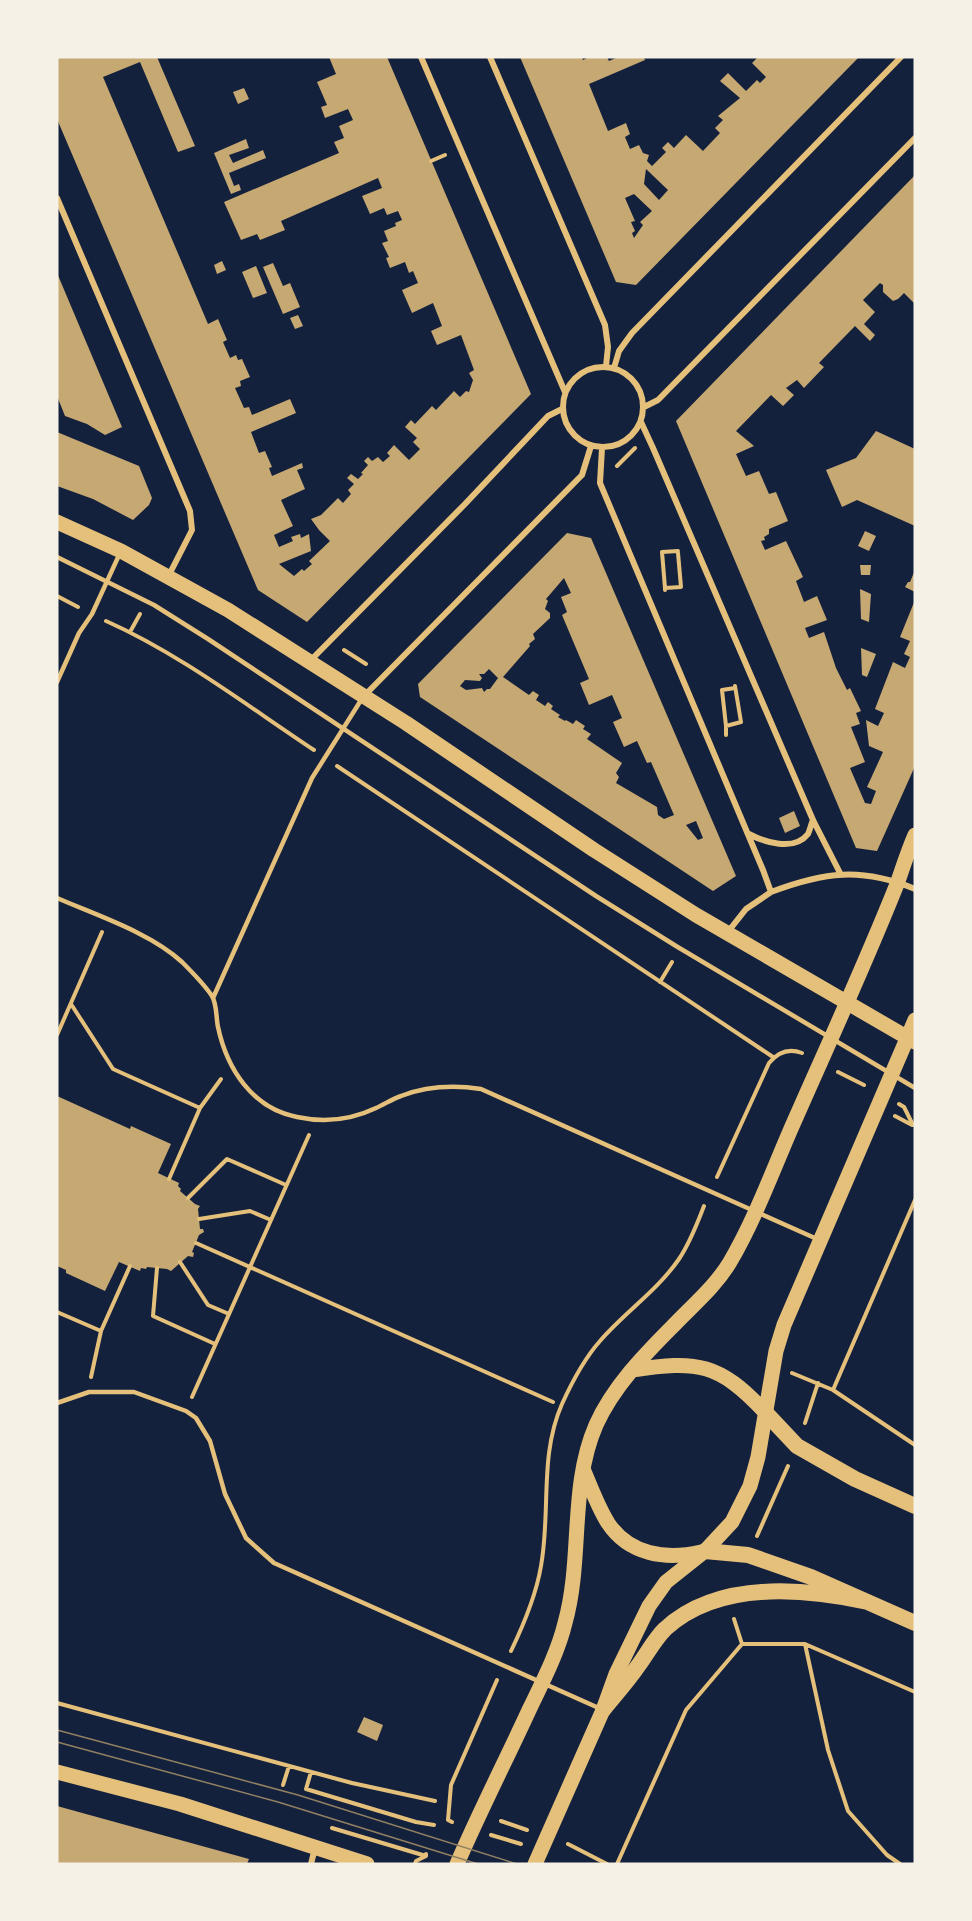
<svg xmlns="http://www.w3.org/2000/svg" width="972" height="1921" viewBox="0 0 972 1921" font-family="Barlow,sans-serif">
<rect width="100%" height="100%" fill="#14213d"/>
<!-- building -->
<path fill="#c6a872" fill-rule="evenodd" d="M57,57H157L195,146L178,152L140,62L103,77L208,324L218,319L227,340L223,342L230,358L236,355L238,360L242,359L250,377L240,381L241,386L235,388L244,408L249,407L252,415L290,399L296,413L251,432L259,453L265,451L272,467L269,468L272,476L302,463L303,468L297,470L305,489L281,500L293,526L274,535L279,547L293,541L291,537L300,534L301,538L309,534L311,551L279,564L294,576L302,569L304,571L312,564L309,561L330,541L319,530L311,519L321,515L338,498L343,503L351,494L348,490L354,484L347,478L351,474L358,479L363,474L361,473L368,465L364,461L368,457L372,461L378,457L383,462L390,456L387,453L394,445L409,460L420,449L413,442L417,438L405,427L411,420L415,424L432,406L436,410L454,391L460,397L466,391L469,392L473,380L469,373L474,370L461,335L437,345L431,331L442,326L433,303L412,313L402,290L418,283L413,271L409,273L405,262L390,268L386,258L389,257L382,243L388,241L384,231L396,226L395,223L402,220L398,211L387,215L384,208L370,214L362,196L382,188L378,178L281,221L285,230L260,240L257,234L241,240L224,202L339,153L334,142L344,138L339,126L353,120L348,109L325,118L321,107L327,105L317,82L336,74L329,57H387L531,394L307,622L258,590L252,576L57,119Z
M520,57H582L583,60L589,57H607L609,61L618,57H644L645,60L589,84L608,131L626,123L630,134L625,137L630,149L639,145L643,153L649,155L647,161L652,166L666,152L662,148L668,142L674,148L686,135L703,151L720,133L715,128L723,120L718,116L740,98L720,81L728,73L746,91L757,80L760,83L766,77L752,63L758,57H859L636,285L616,282ZM646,169L668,190L659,200L644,184ZM634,194L652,211L640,222L643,225L634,238L632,233L635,231L631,222L635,221L625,198Z
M244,88L249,99L238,104L233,92Z
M246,139L249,148L229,155L233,163L263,150L266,158L229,173L234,186L239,184L241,190L231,194L214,153Z
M915,175V304L904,293L898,299L893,301L883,292V285L880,283L863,300L875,312L864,324L875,335L870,341L855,326L819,363L824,367L804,388L797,380L786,388L794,395L783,406L771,395L736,431L754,446L736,454L746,476L759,471L769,494L776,492L788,521L769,529V534L764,537L765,540L761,541L765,550L786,541L803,577L796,581L804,602L817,596L827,620L805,628L809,638L824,632L836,668L847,690L850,688L861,711L856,713L860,724L851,727L865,762L850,768L865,803L871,804L876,791L867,787L883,752L869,746L866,720L878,726L884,713L875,709L893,662L905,668L910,657L904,654L910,641L900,637L915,600V766L877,851L856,848L676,421Z
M222,261L226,270L217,274L214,265Z
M273,263L283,286L290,283L300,307L283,314L263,267Z
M256,266L267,293L253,298L242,272Z
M57,273L122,427L105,435L87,424L65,416L57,396Z
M298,315L303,326L295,329L290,318Z
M876,431L915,449V526L857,500L842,507L826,470L856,458Z
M57,432L139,466L152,498L149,505L133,520L93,499L57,486Z
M865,531L876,536L869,551L858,546Z
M567,533L591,538L736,876L713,891L420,697L418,684ZM564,578L571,593L561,597L567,612L562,615L589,679L580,683L589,705L612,695L622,718L613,722L624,747L637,741L647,763L651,762L674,815L664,819L658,815L657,807L616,783L619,777L616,773L622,763L587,739L591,734L583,729L585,726L576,720L573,724L566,720L565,721L558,717L560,715L551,709L553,706L548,702L545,706L536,700L539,695L533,691L529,695L503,677L530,646L529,644L535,639L533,634L550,618V613L545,609L548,601L546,599ZM489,669L498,678L490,689H487L484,692L482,688L466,690L460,686L465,680L480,681L482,678L479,674H484ZM696,821L703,838L698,840L686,825Z
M860,565H871L870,575H861Z
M915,570V592L905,587L908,582H910Z
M860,589L871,594L869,622L861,619Z
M861,648L876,654L867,677L862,675Z
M794,811L800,826L785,833L779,818Z
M57,1096L130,1129L131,1126L171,1144L158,1173L179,1183L178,1186L181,1189L180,1191L195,1204L200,1206L198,1209L200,1229H203L204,1232L199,1235L192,1252L194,1253L193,1257L188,1256L171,1271L167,1269L147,1267L146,1269L141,1268L140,1271L119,1262L105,1291L66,1273V1270L57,1266Z
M364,1717L383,1725L377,1741L357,1732Z
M57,1806L249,1859L247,1864H57Z"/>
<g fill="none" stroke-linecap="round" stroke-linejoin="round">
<!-- path -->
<path stroke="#e5c07b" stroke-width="4" d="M431,161L445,155
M617,466L635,448
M665,588L662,552L678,551
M665,590V588L681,587L678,553
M57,596L78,607
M106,621C180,654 246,705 314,750
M130,632L140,614
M344,650L366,664
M726,726L722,690L735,688
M726,735V726L741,722L735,686
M337,766L773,1057
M660,982L672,962
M71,1004L113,1069L200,1108L221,1079
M57,1035L102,932
M838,1072L864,1085
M899,1104L904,1107L913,1125
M895,1116L912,1125
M717,1177L769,1063C778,1052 789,1048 802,1053
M169,1179L200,1108
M188,1198L227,1159L286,1185
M199,1219L250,1211L271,1220
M196,1243L553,1402
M180,1262L208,1305L229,1314
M157,1268L153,1316L215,1344
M57,1312L101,1331L91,1377
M101,1331L130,1266
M792,1373L833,1390L915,1445
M833,1390L915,1200
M192,1397L309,1135
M805,1423L818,1383
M757,1536L788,1466
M734,1619L742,1644
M742,1644H805L915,1692
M805,1644L828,1750L848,1811L887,1855L900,1864
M511,1651C524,1624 536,1596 541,1566C551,1511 539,1456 562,1404C572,1382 584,1359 600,1341C625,1312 657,1291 679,1259C690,1243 697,1224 704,1206
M57,1703L352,1783L435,1801
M311,1772L306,1789L416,1822L434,1825
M283,1785L289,1766
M501,1821L527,1830
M452,1822L448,1820L451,1785L497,1680
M332,1828L426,1856
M491,1835L521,1844
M568,1844L607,1864
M415,1864L416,1861L426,1856V1854
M617,1864L686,1710L742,1644"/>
<!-- service -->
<path stroke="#e5c07b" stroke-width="4.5" d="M57,557L154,605L208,639L596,896L676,946L915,1088
M57,682L79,633L92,614L120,553
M57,898C96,915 151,933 182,962C192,972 204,984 212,996C217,1004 216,1018 218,1027C227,1069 252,1108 297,1117C325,1123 351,1120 376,1108C385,1104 392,1099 401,1096C427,1086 454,1085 481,1089L817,1239
M213,998L312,778L363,697
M57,1403L89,1392H134L186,1411L196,1418L210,1441L225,1494L246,1538L274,1563L601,1709"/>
<!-- minor -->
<path stroke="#e5c07b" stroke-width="6" d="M421,57L565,392
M490,57L605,325L608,347L606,366
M57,198L190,511L192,530L169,575
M563 407a40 40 0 1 1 80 0a40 40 0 1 1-80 0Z
M614,368L619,351L632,333L901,57
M644,407L658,400L915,138
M641,422L653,448L813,820L840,873
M602,448L600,483L763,870L771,892L746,909L727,933
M311,660L465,504L548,416L562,409
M364,696L582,475L591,446
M749,834C764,842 794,852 808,834C810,830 811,824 813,820
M771,892C824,872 861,867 915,889
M311,1864L315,1848"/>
<!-- primary -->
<path stroke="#e5c07b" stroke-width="15" d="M57,522L121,551L228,610L406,723L594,850L696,915L915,1042
M632,1370C698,1360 719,1363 765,1412
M584,1471C591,1488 598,1507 608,1523C629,1555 666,1560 701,1552
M57,1772L180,1804L367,1864
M457,1864C480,1811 506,1760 530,1708C543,1681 558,1652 565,1623C583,1559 569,1487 596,1425C613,1387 644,1355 673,1326C693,1305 715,1287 730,1262C754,1221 771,1175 790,1131C826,1049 864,967 897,884C903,867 908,851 915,835
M535,1864L603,1710L616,1674L649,1606L666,1582L705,1551L732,1522L750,1486L758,1457L776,1351L784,1325L915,1020"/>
<!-- trunk -->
<path stroke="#e5c07b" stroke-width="16" d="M765,1412L797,1446L855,1479L915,1506
M705,1551L748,1555L811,1577L915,1623
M603,1710C615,1695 627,1682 638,1666C647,1654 654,1640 665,1629C718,1580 804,1588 868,1602"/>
<!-- tram -->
<path stroke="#918062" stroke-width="1.5" d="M57,1730L298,1795L517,1864
M57,1742L278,1802L478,1864"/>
</g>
<!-- border -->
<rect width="972" height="1921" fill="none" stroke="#f6f1e7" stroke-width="117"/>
</svg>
